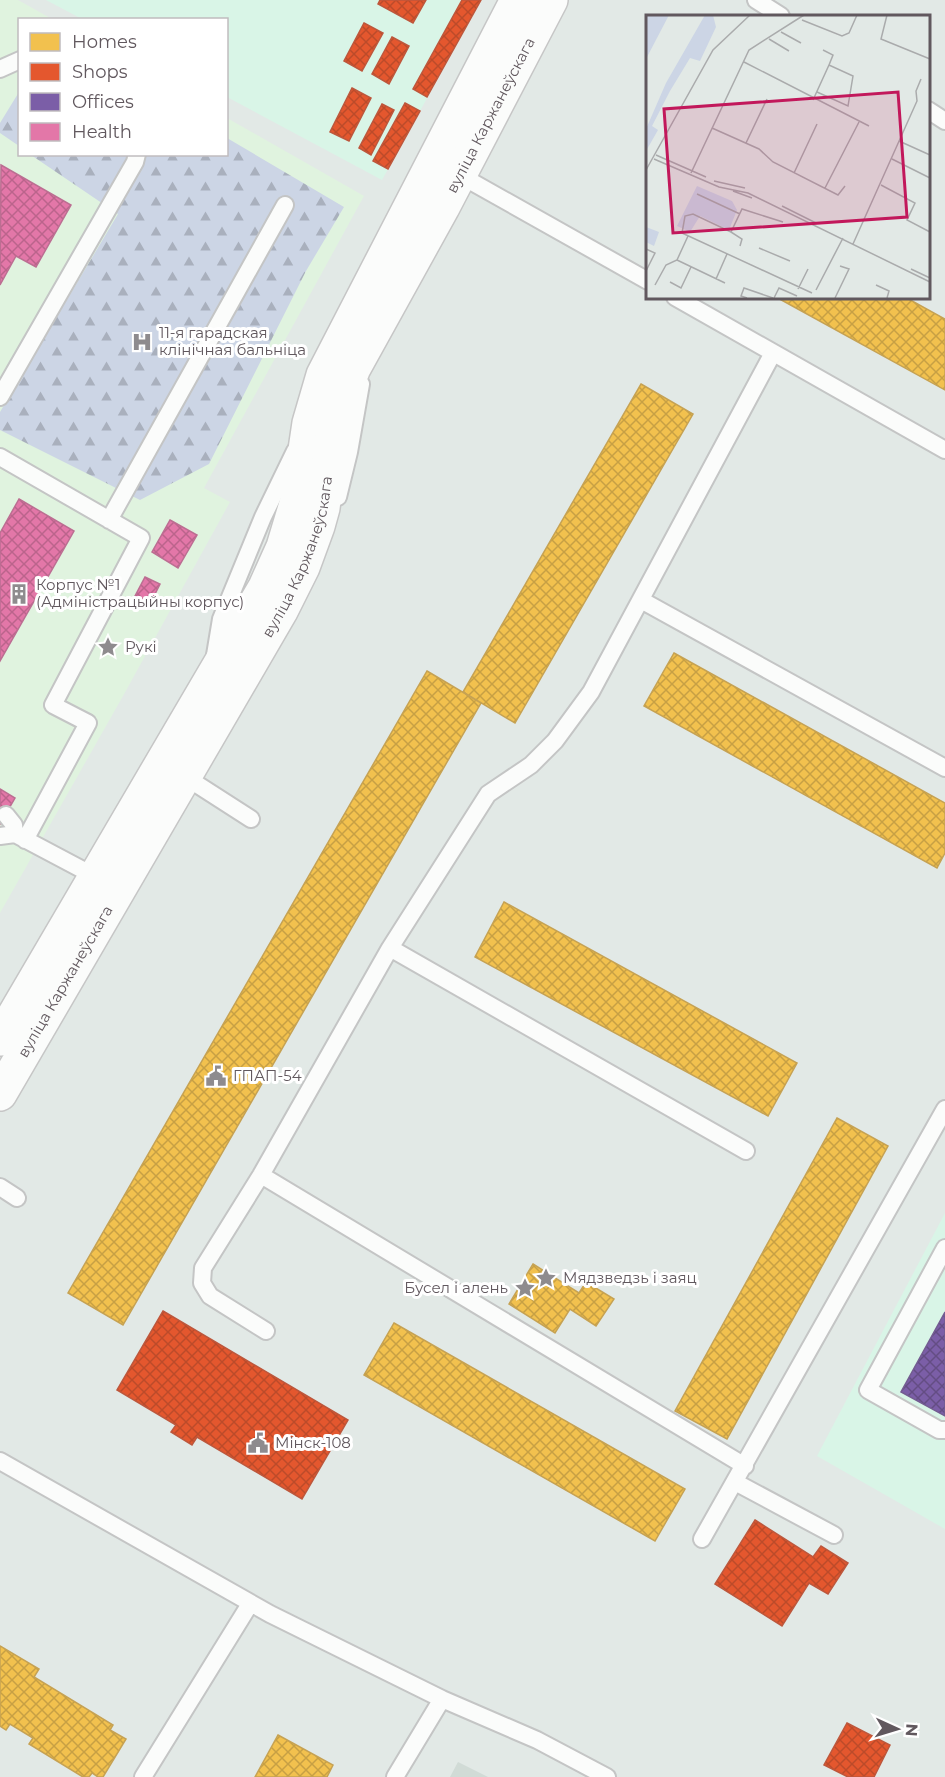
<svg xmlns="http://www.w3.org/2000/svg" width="945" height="1777" viewBox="0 0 945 1777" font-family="Montserrat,sans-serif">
<defs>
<pattern id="forest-firs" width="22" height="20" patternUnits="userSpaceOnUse" patternTransform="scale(1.5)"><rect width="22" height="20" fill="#ccd5e5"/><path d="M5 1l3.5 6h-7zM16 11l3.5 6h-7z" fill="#a9b0bd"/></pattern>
<pattern id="homes-cross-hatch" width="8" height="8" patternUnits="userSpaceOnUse" patternTransform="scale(1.5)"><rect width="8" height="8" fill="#f2c14e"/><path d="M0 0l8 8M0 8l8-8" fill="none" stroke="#c7a044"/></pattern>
<pattern id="shops-cross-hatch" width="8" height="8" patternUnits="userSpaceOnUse" patternTransform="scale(1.5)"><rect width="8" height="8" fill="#e4572e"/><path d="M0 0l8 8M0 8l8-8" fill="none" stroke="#bc4b2a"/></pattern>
<pattern id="offices-cross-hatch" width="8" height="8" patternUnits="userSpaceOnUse" patternTransform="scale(1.5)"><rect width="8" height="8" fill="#7b5ea7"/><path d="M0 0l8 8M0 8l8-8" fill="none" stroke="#644d84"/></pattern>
<pattern id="health-cross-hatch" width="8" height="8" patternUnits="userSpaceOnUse" patternTransform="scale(1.5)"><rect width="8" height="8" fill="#e377a8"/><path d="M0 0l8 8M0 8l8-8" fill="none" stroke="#bb648c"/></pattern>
</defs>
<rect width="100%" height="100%" fill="#e2e9e6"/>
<!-- commercial -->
<path fill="#d9f5e7" d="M46,0H481L382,180L227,97L226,20L82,19Z
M945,1213V1529L817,1456Z"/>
<!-- education -->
<path fill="#d1dbd6" d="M458,1762L488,1777H450Z"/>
<!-- medical -->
<path fill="#e0f3df" d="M0,0H18L52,19L20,20V154H226L227,118L364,196L204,488L230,502L123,696L0,913Z"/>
<!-- forest -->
<path fill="url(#forest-firs)" d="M19,92V146L0,133V123Z
M227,138L344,207L306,271L209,464L140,500L0,430V412L118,214L31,155L226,154Z"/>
<!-- homes -->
<path fill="url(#homes-cross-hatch)" stroke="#c6a253" stroke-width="1.5" d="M776,297H905L945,319V390Z
M641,384L693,414L515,723L463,692Z
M674,653L945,803V853L937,868L644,706Z
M427,671L481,703L123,1325L68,1293Z
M504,902L797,1063L768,1116L475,957Z
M837,1118L888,1146L727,1439L675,1411Z
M533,1264L579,1293L586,1282L614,1299L596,1326L570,1309L555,1333L509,1304Z
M394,1323L685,1489L655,1541L364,1375Z
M0,1646L39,1669L34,1677L113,1725L110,1730L126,1739L103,1777H98L92,1773L89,1777H83L29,1744L33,1738L10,1724L6,1730L0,1726Z
M278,1735L333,1765L327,1777H255Z"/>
<!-- shops -->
<path fill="url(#shops-cross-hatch)" stroke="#bd573c" stroke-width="1.5" d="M380,0H426L413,23L378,4Z
M462,0H481L427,97L413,89Z
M364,23L383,33L362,71L344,61Z
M392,37L409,46L389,84L372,74Z
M352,88L371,98L349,141L330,132Z
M405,103L420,111L388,169L373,161Z
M382,104L394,110L371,155L359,148Z
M163,1311L348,1420L302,1499L197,1437L192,1445L171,1432L176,1425L117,1390Z
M755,1520L813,1557L821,1546L848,1563L828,1594L809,1583L782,1626L715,1584Z
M847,1723L890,1745L874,1777H848L824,1765Z"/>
<!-- offices -->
<path fill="url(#offices-cross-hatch)" stroke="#735c91" stroke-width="1.5" d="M945,1312V1416L901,1392Z"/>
<!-- health -->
<path fill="url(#health-cross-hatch)" stroke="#bc6e92" stroke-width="1.5" d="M1,165L71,205L36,267L16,256L0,285Z
M19,499L74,531L0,661V533Z
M170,520L197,535L178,568L152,552Z
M145,577L160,584L149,606L134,598Z
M0,789L15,798L0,824Z"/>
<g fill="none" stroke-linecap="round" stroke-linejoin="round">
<!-- lane casing -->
<g stroke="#c4c5c5" stroke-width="20">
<path id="lane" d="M756,0L781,16
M0,69L20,60
M928,110L945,121
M456,173L648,281
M675,297L945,450
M0,397L135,162L137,154
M0,457L141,538L53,705L88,723L25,840
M338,497L349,452L361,384
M109,520L285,205
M641,600L945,768
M215,655L221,619L263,517L295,451
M181,774L251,819
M15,834L100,879
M0,836L15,834L14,825L6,815
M390,948L746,1151
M261,1175L745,1466
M0,1187L17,1198
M945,1248L868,1390L939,1430H945
M266,1331L210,1296L202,1283L203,1268L261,1175L390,948L488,794L531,765L555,741L591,692L773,353
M0,1461L270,1614L442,1699L537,1740L607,1777
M735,1482L834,1535
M702,1539L945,1109
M143,1777L250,1604
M395,1777L442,1699"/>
</g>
<!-- secondary casing -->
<g stroke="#c6c6c6" stroke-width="36">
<g id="secondary">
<path d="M0,1039L265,587L283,547L298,497L309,423L323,375L517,0"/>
<path id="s1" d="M0,1094L281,611L303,567L318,526L323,508L335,416L354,368L443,207L551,0"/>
</g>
</g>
<!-- lane -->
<use href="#lane" stroke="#fbfcfb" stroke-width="16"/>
<!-- secondary -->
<use href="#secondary" stroke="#fbfcfb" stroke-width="33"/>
</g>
<!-- icons -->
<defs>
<g id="hospital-bare" transform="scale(1.62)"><path d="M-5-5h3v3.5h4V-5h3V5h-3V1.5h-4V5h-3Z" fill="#8e8b8e" stroke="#fff" stroke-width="2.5" paint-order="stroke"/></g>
<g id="building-bare" transform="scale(1.62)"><path d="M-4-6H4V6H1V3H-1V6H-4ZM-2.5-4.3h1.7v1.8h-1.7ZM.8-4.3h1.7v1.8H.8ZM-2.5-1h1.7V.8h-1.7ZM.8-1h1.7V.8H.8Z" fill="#8e8b8e" stroke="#fff" stroke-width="2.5" paint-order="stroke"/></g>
<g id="sight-bare" transform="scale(1.62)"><path d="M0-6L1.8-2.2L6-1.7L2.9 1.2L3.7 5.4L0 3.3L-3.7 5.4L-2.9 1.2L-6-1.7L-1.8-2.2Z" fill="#8e8b8e" stroke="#fff" stroke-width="2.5" paint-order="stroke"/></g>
<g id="civic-bare" transform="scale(1.62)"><path d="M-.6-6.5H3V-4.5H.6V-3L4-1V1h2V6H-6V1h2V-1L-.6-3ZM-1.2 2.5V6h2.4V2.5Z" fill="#8e8b8e" stroke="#fff" stroke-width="2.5" paint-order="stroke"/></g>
</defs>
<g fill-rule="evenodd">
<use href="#hospital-bare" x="142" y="342"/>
<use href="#building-bare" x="19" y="594"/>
<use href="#sight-bare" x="108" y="647"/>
<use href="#civic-bare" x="216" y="1076"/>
<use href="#sight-bare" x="546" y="1278"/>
<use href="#sight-bare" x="525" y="1288"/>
<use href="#civic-bare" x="258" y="1443"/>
</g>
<g text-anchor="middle" stroke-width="6" stroke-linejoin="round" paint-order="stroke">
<!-- street labels -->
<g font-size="15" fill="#61585e" stroke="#fff">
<text dy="5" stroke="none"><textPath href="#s1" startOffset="1102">вуліца Каржанеўскага</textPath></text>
<text dy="5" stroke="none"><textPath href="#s1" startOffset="616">вуліца Каржанеўскага</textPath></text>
<text dy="5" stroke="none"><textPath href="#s1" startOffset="130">вуліца Каржанеўскага</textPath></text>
</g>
<!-- poi labels -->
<g font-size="15" fill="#61585e" stroke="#fff" text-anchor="start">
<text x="159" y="338">11-я гарадская<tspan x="159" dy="17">клінічная бальніца</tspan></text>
<text x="36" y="590">Корпус №1<tspan x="36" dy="17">(Адміністрацыйны корпус)</tspan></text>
<text x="125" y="652">Рукі</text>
<text x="233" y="1081">ГПАП-54</text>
<text x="563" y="1283">Мядзведзь і заяц</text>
<text x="508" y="1293" text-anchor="end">Бусел і алень</text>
<text x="275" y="1448">Мінск-108</text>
</g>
</g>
<!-- overview -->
<g transform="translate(646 15)">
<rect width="284" height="284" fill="#e2e9e6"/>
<path d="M0,0H23L0,44ZM59,0H67L70,12L54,46L44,43L24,76L6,111L12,115L0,136V114L20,68ZM51,171L86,186L91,195L83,215L54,201L44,217L31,211ZM0,212L13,217L8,231L0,227Z" fill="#ccd5e5"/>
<path fill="none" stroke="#aaabac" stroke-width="1.5" d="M241,0L235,24L284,44M156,5L196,21L203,18L211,0M135,17L155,28M123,24L143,36M177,35L187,40L183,50M98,47L223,111M167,85L183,50L207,61L202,91L171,77M66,113L113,134L127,147L192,180L199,171M253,126L284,140M100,128L121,84M10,140L60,162M8,144L73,172L102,178L284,267M246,144L284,163M0,155L67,35L104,0M45,158L103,35L158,0M148,158L171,109M68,166L99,173M235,170L269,188L261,205L284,217M179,173L213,107M87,176L106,183M51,179L94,199M136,191L170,208M85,217L96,194L137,207M207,229L271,86L270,76L275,64M94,231L96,224L85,217L47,199L39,201L36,218L166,278M113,233L144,246M0,234L9,238L0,256M31,245L79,268M265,254L284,263M70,264L81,239M24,267L35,273L45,252M9,270L20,250L31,245L42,221M230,270L243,276L241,283M152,274L162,254M170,275L197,223M101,283L95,281L98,273L127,283M128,283L133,273L151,281M189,283L203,254L194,251"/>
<path fill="#c2185b" fill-opacity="0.15" stroke="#c2185b" stroke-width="3" d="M252,77L261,202L27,218L18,94Z"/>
<rect width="284" height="284" fill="none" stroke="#61585e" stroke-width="3"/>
</g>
<!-- legend -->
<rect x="18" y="18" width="210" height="138" fill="#ffffff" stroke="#c0bcbf" stroke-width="1.5"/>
<rect x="30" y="33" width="30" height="18" fill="#f2c14e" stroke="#c0bcbf" stroke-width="1.5"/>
<text x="72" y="48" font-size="18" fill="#61585e">Homes</text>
<rect x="30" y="63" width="30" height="18" fill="#e4572e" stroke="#c0bcbf" stroke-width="1.5"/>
<text x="72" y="78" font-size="18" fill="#61585e">Shops</text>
<rect x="30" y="93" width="30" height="18" fill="#7b5ea7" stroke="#c0bcbf" stroke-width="1.5"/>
<text x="72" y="108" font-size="18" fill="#61585e">Offices</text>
<rect x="30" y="123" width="30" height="18" fill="#e377a8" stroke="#c0bcbf" stroke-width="1.5"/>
<text x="72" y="138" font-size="18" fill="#61585e">Health</text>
<!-- north arrow -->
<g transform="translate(897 1729) rotate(94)" stroke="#ffffff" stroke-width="4.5" paint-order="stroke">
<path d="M0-4.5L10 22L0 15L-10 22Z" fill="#61585e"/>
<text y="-9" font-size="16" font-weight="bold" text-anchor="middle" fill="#61585e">N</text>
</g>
</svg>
